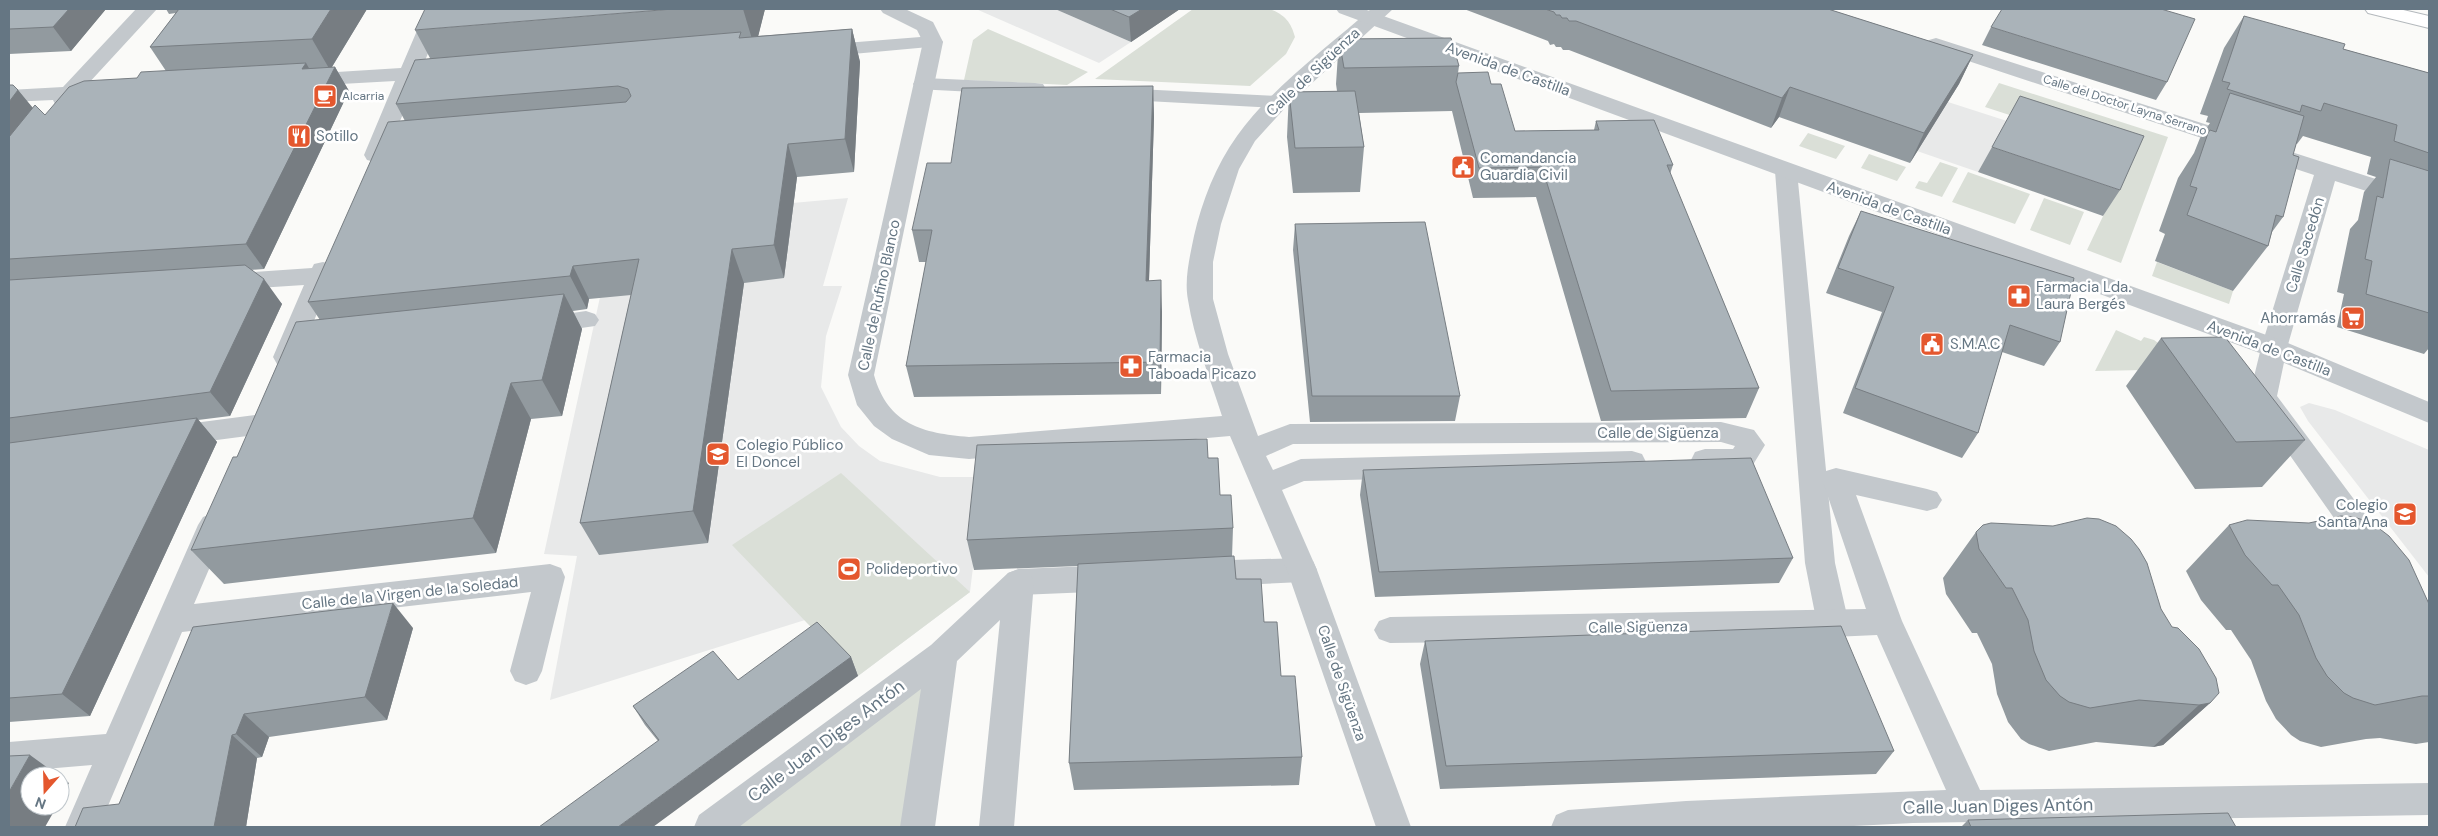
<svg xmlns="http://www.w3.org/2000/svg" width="2438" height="836" viewBox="0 0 2438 836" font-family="'DM Sans',sans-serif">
<rect width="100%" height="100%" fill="#fafaf8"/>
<!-- built -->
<path fill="#e8e9e9" d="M976,9H1055L1131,42L1099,63Z
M1948,102L2007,121L1978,172L1917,151Z
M848,198L823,286H842L826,336L821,387L841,427L859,446L880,461L940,477H984L970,592L858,676L805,620L550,700L577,556L544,554L617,219Z
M2309,403L2335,410L2429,450V577L2308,421L2300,407Z"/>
<!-- green -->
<path fill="#dadfd7" d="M1193,9H1270C1285,15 1291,22 1295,37L1286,54L1250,86L1095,79Z
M988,29L1088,72L1067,85L964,80L973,40Z
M1999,83L2168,137L2121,263L2087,250L2132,155L1985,107Z
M1808,133L1845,146L1836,159L1799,146Z
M1869,154L1906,167L1897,181L1861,168Z
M1940,162L1958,168L1942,197L1915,188L1919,181L1927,183Z
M1968,172L2030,194L2015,224L1952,202Z
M2044,198L2084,212L2070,245L2030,230Z
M2157,262L2233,291L2229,304L2152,276Z
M2116,330L2141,341L2144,337L2154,340L2194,369L2095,371Z
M841,473L970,592L858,676L732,545Z
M942,655L918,827H715Z"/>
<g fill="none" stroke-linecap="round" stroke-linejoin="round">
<!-- motorway casing -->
<g stroke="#b4b9bd" stroke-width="2">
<path id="motorway" d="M2365,9H2399L2429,16V28L2368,13Z"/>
</g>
<!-- pedestrian -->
<path fill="#c3c8cc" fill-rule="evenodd" d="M933,36L940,38L943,42L940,46L820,57L813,55L810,51L813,47L820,45Z
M924,78L1035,83L1043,84L1046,89L1043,94L1035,95L916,89L913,84L916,79Z
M1117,88L1278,96L1286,97L1289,102L1286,107L1278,108L1109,99L1106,94L1109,89Z
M1786,164L1794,166L1797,171L1835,563L1849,624L1844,633L1833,637L1822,633L1817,624L1805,563L1775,171L1778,166Z
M586,311L595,314L599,320L595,326L540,334L531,331L527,325L531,319Z
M1302,558L1313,561L1317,570L1313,579L1302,582L1198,587L1187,583L1183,574L1187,565L1198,561Z
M1115,565L1126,569L1130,578L1126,587L1115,591L1019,595L1008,591L1004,582L1008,573L1019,569Z"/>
<!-- minor -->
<path fill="#c3c8cc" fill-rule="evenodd" d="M136,9H157L87,85L110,86L113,91L110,96L75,99C69,105 64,106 55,104L53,100L9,102V90L63,87Z
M435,9H455L436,34L386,155L383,160L375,162L367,160L364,155L395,81L305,86L298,84L294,80L298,76L305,74L401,68L416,33Z
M880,9H905L933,22L943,42L874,375C888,425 923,433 969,437L1222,416C1210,378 1194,339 1188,300C1184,279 1190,256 1194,236C1202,201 1216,165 1237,136C1268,91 1330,45 1371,9H1393L1286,107L1255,141L1239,169L1221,224L1213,262V299L1228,354L1258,436L1290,424L1721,422L1754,430L1765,445L1751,468C1734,473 1712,473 1695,468L1691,460L1695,452L1705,449H1733L1735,446L1721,442L1293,444L1266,456L1273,470L1301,459L1632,451L1642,454L1646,462L1642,470L1632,473L1304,481L1282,490L1317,570L1411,827H1376L1287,570L1230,436L969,459L929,455L892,439L874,426L857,405L848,375L923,42L917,30L883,13Z
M1936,38L2429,196V211L2335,181L2287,348L2277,396L2382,537L2386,546L2382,555L2371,558L2360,555L2249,397L2261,348L2314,175L1929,48L1926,44L1929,40Z
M323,262L332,264L335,270L299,357L295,364L286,366L277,364L273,357L304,285L227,290L218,288L215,282L218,276L227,274L312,268L314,264Z
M255,415L265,418L269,425L265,432L255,435L171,446L161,443L157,436L161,429L171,426Z
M1836,468L1927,489L1937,492L1942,500L1937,508L1927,511L1856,495L1902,621L1980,790L2429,783V815L1913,823L1834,827H1551L1556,815L1568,810L1686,801L1946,790L1877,635L1833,637L1390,643L1379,639L1374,630L1379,621L1390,617L1866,609L1822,479L1826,471Z
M213,513L223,517L228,525L194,604L550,564L561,568L565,577L542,671L537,681L526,685L515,681L510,671L531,592L182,632L99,827H65L92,765L9,772V742L106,734L198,525L203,517Z
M1019,569L1030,573L1034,582L1014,827H979L1000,620L957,661L935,827H900L921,689L739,827H694L699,815L931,645L1008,573Z"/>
<!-- tertiary -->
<path fill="#c3c8cc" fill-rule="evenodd" d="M1336,9H1364L2283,341L2429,402V423L2265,355L1339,13Z"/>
<!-- motorway -->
<use href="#motorway" fill="#fff" fill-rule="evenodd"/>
</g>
<!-- wall -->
<path fill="#929a9f" d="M9,9H106L71,51L9,54Z
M166,9H367L332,67H335L349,91L264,269L251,270L282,304L230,416L198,420L217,442L90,716L9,722V85L18,90L32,108L45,115L137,78L166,71L150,47L176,13L169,14Z
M673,9H765L758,36L852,29L860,62L854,172L797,177L784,278L744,283L708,543L599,555L580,523L631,295L589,299L587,309L573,311L582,329L562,416L531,419L496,553L224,584L191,550L237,457L320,320L308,302L405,121L396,104L430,58L415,30Z
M1055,9H1180L1131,42Z
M1464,9H1828L1973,55L1959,84L1910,163L1779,117L1771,128L1569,50H1563L1561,47H1556L1554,44L1550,45L1548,41Z
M2244,16L2343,49L2429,73V348L2424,354L2337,327L2344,294L2337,292L2350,229L2358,220L2364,192L2376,177L2367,174L2371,157L2303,136L2297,144H2296L2293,155L2283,217L2272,232L2268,246L2233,291L2155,261L2165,234L2159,231L2178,178L2194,153L2200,138L2210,123L2206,122L2208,116L2200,114L2224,48Z
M1991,27L2167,82L2156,100L1982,45Z
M1339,39L1459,66L1458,73L1491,84L1515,131L1594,130L1596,121L1673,165L1670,174L1759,388L1746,418L1601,421L1536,197L1473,198L1452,111L1359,113L1364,147L1360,192L1293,193L1287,137L1289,92L1337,91L1336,84Z
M1153,86L1154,117L1149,281L1162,312L1161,394L914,397L906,366L926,262H919L912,230L951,163Z
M1992,147L2120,190L2103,216L1978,172Z
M1861,211L2060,342L2044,366L2002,352L1978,433L1962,458L1843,413L1882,312L1826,293L1849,236Z
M1295,224L1460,396L1455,421L1310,422L1293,250Z
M2161,338L2305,440L2262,487L2195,489L2126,386Z
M1208,458L1220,495L1233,528L1232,557L1236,579L1264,622L1281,676L1302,757L1299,785L1074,790L1069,763L1078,566L974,570L967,540Z
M1363,470L1793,558L1779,583L1375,597L1360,495Z
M2229,525L2429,604V742L2416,744L2380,738L2366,739L2321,747L2300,741L2291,735L2276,719L2266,701L2251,660L2231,630H2226L2201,600L2186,571Z
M1976,532L2161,609L2210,703L2163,745L2153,747L2096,742L2049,751L2029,744L2021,739L2008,722L1997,694L1992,664L1977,633H1972L1946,594L1943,578Z
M193,627L413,628L387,720L269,737L262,757L257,758L246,827H75L119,804Z
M1425,641L1894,751L1876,774L1440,789L1420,664Z
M851,657L858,676L658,741L645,725L633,706L738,680Z
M1968,820L2236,827H1961Z"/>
<!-- shaded-wall -->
<path fill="#777d82" d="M69,9H106L71,51L53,27Z
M331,9H367L330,70L312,39Z
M743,9H765L755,49Z
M1142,9H1180L1131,42L1129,17Z
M852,29L860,62L854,172L845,139Z
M1973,55L1959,84L1910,163L1924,133Z
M306,63L320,87L302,69Z
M335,67L349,91L264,269L246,244Z
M1153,86L1154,117L1148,312L1146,281Z
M1790,87L1779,117L1771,128L1782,98Z
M18,90L38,114L9,150V102Z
M788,144L797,177L784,278L774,245Z
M732,249L744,283L708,543L693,511Z
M573,266L589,299L587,309L570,276Z
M264,279L282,304L230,416L210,392Z
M1161,280L1162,312L1161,394L1160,362Z
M564,294L582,329L562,416L542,380Z
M511,383L531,419L496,553L473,518Z
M197,418L217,442L90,716L62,694Z
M393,603L413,628L387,720L365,697Z
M851,657L858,676L653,827H618Z
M2210,703L2163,745L2153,747L2199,705Z
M244,714L269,737L262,757L236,734Z
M232,735L257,758L246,827H214Z
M30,755L59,776H30V806H57L45,827H9V792Z
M60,776L69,783L60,800Z"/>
<!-- building -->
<path fill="#aab3b9" stroke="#777d82" d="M9,9H69L53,27L9,29Z
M179,9H331L312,39L150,47Z
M425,9H673L415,30Z
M1110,9H1142L1129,17Z
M1545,9H1828L1973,55L1924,133L1790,87L1782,98L1576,21H1569L1567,18H1562L1560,15H1556L1554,12Z
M2002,9H2161L2195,19L2167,82L1991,27Z
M2244,16L2345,44L2343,49L2429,73V153L2394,141L2397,125L2324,103L2321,111L2302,105L2300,112L2227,89L2230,83L2222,81Z
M852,29L845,139L788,144L774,245L732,249L693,511L580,523L639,259L573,266L570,276L308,302L388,122L626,102L631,96L628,89L618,86L396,104L415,60L741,32L739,38Z
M1451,38L1459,66L1344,68L1339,39Z
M306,63L302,69L335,67L246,244L9,259V137L35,105L45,115L69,87L84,81L137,78L141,72Z
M1488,72L1491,84H1501L1515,131L1599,130L1596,121L1654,120L1673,165H1667L1759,388L1611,391L1542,167L1479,168L1456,82L1458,73Z
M9,85H13L18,90L9,102Z
M1153,86L1146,281L1161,280L1160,362L906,366L932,230H912L927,163H951L962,88Z
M1355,91L1364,147L1295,148L1289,92Z
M2230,93L2304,116L2293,155L2299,157L2283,217L2276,215L2268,246L2187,215L2197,188L2190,186L2208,133L2210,130L2216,132Z
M2020,96L2144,136L2120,190L1992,147Z
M2390,159L2429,171V313L2366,294L2372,261L2365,259L2377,196L2383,198Z
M1861,211L2074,278L2060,342L2010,325L1978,433L1855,388L1894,287L1838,268Z
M1425,222L1460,396H1312L1295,224Z
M245,265L264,279L210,392L9,418V280Z
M564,294L542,380L511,383L473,518L191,550L233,457H237L296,322Z
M2225,337L2305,440L2236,442L2161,338Z
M197,418L62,694L9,698V443Z
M1207,439L1208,458H1218L1220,495H1231L1233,528L967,540L977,445Z
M1751,458L1793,558L1379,572L1363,470Z
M2341,516L2354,517L2372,523L2389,536L2409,560L2429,604V696H2422L2375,705L2353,698L2344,693L2327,676L2316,658L2299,615L2278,585H2272L2245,555L2229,525L2247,520L2309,523Z
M2087,518L2099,519L2116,526L2131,539L2139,549L2147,563L2161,609L2172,627L2178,628L2199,649L2216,678L2219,693L2210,703L2199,705L2139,700L2090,708L2069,702L2060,696L2046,680L2034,651L2028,620L2012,588H2006L1979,549L1976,532L1983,525L1991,523L2053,526Z
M1234,556L1236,579H1261L1264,622H1277L1281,676H1295L1302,757L1069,763L1078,564Z
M393,603L365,697L244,714L236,734L232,735L214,827H75L83,808L119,804L193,627Z
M817,622L851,657L618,827H539L659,740L633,706L713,651L738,680Z
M1841,626L1894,751L1446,766L1425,641Z
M30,755L9,792V756Z
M2228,813L2236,827H1971L1968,820Z"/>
<!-- icons -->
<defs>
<g id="cafe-square" transform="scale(1.25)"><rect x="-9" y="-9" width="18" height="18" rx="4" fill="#e4572e" stroke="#fff"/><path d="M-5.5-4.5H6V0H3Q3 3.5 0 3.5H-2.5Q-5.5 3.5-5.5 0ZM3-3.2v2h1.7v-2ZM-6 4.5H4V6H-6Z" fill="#fff"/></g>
<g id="restaurant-square" transform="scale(1.25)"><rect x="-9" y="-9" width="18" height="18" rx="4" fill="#e4572e" stroke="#fff"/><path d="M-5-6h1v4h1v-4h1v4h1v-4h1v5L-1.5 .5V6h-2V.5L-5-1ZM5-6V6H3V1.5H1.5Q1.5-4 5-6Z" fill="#fff"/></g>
<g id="civic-square" transform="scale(1.25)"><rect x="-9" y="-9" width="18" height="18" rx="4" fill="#e4572e" stroke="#fff"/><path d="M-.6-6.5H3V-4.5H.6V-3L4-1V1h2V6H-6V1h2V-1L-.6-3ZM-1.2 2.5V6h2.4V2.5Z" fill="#fff"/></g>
<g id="pharmacy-square" transform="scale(1.25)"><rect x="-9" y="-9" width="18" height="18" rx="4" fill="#e4572e" stroke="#fff"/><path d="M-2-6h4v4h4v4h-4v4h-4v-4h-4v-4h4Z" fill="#fff"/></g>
<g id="supermarket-square" transform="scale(1.25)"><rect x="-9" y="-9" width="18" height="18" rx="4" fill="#e4572e" stroke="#fff"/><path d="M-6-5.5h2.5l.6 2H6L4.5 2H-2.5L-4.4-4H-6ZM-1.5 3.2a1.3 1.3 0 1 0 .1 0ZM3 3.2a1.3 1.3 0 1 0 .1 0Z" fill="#fff"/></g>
<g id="school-square" transform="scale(1.25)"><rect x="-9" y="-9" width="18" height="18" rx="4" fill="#e4572e" stroke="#fff"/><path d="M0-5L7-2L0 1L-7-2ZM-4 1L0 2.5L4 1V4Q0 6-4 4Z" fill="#fff"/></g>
<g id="stadium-square" transform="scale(1.25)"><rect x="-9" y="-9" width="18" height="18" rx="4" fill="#e4572e" stroke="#fff"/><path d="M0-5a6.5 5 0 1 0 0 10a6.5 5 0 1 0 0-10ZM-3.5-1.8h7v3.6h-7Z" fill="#fff"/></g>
</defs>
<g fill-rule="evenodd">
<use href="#cafe-square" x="325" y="96"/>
<use href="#restaurant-square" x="299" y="136"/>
<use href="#civic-square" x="1463" y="167"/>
<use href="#pharmacy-square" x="2019" y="296"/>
<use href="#supermarket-square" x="2353" y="318"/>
<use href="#civic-square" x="1932" y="344"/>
<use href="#pharmacy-square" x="1131" y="366"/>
<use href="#school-square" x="718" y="454"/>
<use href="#school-square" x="2405" y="514"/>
<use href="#stadium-square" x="849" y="569"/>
</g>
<g text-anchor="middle" stroke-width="5" stroke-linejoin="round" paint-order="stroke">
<!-- far-poi labels -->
<g font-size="12" fill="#657683" stroke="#fff" text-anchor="start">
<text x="342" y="100">Alcarria</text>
</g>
<!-- far-street labels -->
<g font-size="12" fill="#657683" stroke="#fff">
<text transform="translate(2125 105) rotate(18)" y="4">Calle del Doctor Layna Serrano</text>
</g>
<!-- street labels -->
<g font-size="15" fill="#657683" stroke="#fff">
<text transform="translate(1508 69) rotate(20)" y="5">Avenida de Castilla</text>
<text transform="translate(1313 72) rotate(-43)" y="5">Calle de Sigüenza</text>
<text transform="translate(1889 208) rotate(20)" y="5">Avenida de Castilla</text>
<text transform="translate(2305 245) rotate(-73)" y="5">Calle Sacedón</text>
<text transform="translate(879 295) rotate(-78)" y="5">Calle de Rufino Blanco</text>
<text transform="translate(2269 348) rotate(21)" y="5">Avenida de Castilla</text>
<text x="1658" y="438">Calle de Sigüenza</text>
<text transform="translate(410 593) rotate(-6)" y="5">Calle de la Virgen de la Soledad</text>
<text transform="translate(1638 627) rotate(-1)" y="5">Calle Sigüenza</text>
<text transform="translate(1342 683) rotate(71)" y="5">Calle de Sigüenza</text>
</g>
<!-- poi labels -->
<g font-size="15" fill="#657683" stroke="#fff" text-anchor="start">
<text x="316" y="141">Sotillo</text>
<text x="1480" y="163">Comandancia<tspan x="1480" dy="17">Guardia Civil</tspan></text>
<text x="2036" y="292">Farmacia Lda.<tspan x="2036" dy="17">Laura Bergés</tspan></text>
<text x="2336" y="323" text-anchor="end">Ahorramás</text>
<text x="1950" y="349">S.M.A.C</text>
<text x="1148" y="362">Farmacia<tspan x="1148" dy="17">Taboada Picazo</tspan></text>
<text x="736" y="450">Colegio Público<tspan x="736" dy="17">El Doncel</tspan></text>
<text x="2388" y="510" text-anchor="end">Colegio<tspan x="2388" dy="17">Santa Ana</tspan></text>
<text x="866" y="574">Polideportivo</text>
</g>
<!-- near-street labels -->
<g font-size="18" fill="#657683" stroke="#fff">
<text transform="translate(826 741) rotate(-37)" y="6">Calle Juan Diges Antón</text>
<text transform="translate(1998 806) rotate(-1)" y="6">Calle Juan Diges Antón</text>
</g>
</g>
<!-- border -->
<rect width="2438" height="836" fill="none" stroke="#657683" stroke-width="20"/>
<!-- north arrow -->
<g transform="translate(45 791) rotate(200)"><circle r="24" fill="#ffffff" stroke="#c1c8cd"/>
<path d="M0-4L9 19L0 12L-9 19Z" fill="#e4572e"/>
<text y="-8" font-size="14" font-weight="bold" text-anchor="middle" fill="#657683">N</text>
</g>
</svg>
